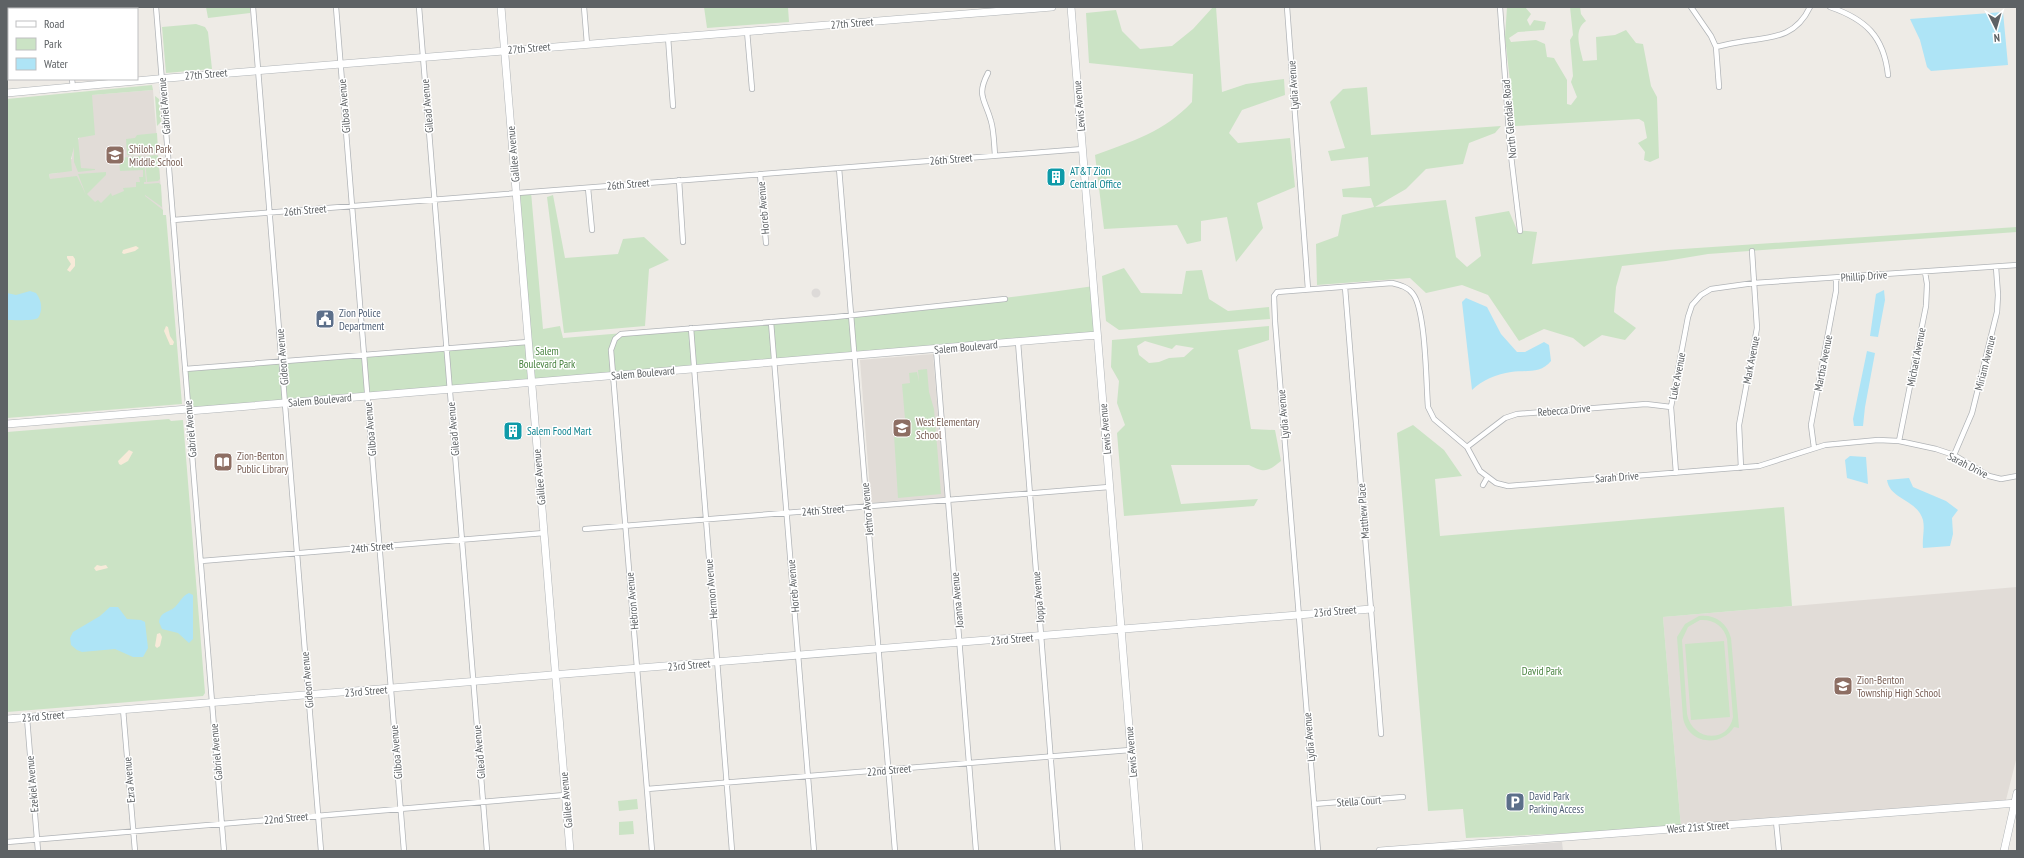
<svg xmlns="http://www.w3.org/2000/svg" width="2024" height="858" viewBox="0 0 2024 858" font-family="'PT Sans Narrow',sans-serif">
<rect width="100%" height="100%" fill="#eeebe6"/>
<!-- industrial -->
<path fill="#dddad8" d="M811.5 293a4.5 4.5 0 1 1 9 0a4.5 4.5 0 1 1-9 0Z
M1562,842L1563,851H1450Z"/>
<!-- education -->
<path fill="#e1dcd7" d="M153,90L163,215L83,221L50,179L49,174L58,173V160L72,159L73,147L80,137L92,95Z
M933,354L945,497L871,503L860,360Z
M2017,587V756L2006,800L1681,828L1663,617Z"/>
<!-- green -->
<path fill="#cbe3c5" fill-rule="evenodd" d="M206,7H250V13L208,18Z
M704,7H788L789,22L707,28Z
M1213,7H1216L1222,92L1246,84L1284,79L1285,95L1242,110L1229,133L1238,143L1290,138L1295,187L1257,203L1263,228L1236,262L1227,217L1201,221V241L1187,244L1177,225L1104,229L1095,155C1133,141 1164,132 1192,102L1193,74L1089,63L1086,13L1116,10L1122,31L1140,49L1172,46L1193,29Z
M1507,7H1525L1531,14L1527,20L1530,26L1534,20L1546,22L1544,30L1518,32L1509,38L1511,42L1536,40L1545,44L1547,57L1554,58L1567,80V104L1571,105L1577,97L1571,82L1573,76L1570,40L1573,35L1570,7H1580L1581,14L1586,21C1573,30 1580,47 1583,61L1597,60L1596,37L1615,35L1626,30L1636,43L1643,44L1651,86L1657,97L1659,158L1650,162L1644,160L1645,152L1638,143L1647,138L1644,122L1639,119L1515,126L1505,37Z
M196,24L205,27L208,32L212,69L166,73L162,27Z
M152,85L153,90L92,95L95,135L78,138L81,168L95,169V170L78,172L74,162V147L71,159L72,171L49,174L50,179L77,176L86,195L78,174L106,172V175L87,194L95,202L98,200L101,203L111,193L112,196L124,191L123,188L136,187V182H140L139,177H143V170L120,171L119,158L141,156L144,159L146,182H144V184L159,183L161,185L162,207L145,195V196L163,210V215H166L182,404L7,418V99Z
M1367,87L1371,135L1501,126L1495,133L1469,143L1463,164L1426,169L1406,189L1375,207L1446,200L1456,257L1467,267L1481,256L1475,217L1509,211L1517,230L1537,232L1532,264L1667,250L2017,227V232L1708,254L1666,261L1622,266L1616,287L1614,312L1636,328L1625,340L1602,335L1584,347L1573,338L1544,329L1519,341L1488,295L1462,285L1426,293L1410,278L1317,285L1316,244L1338,236L1342,215L1374,207L1371,198L1343,197L1342,189L1370,186L1368,157L1331,161L1328,151L1345,148L1330,102L1343,89Z
M155,96L159,99L161,122L157,126Z
M157,133L158,151L156,153L127,155L126,139L135,138L137,135Z
M156,155L158,156L160,179L158,181L147,182L145,159L147,156Z
M531,192L543,329L560,326L563,338C740,323 918,312 1094,286L1097,335L189,411L185,369L528,342L516,193Z
M553,195L565,258L618,254L623,239L644,237L669,260L649,269L645,326L564,333L547,197Z
M1124,268L1141,293L1182,294L1186,271L1202,270L1209,299L1228,311L1269,307L1270,319L1119,330L1106,321L1102,276Z
M1269,326V340L1238,350L1251,429L1275,430L1281,461C1267,472 1265,473 1249,465H1171L1181,504L1258,499L1254,506L1124,516L1117,433L1125,425L1117,403L1119,381L1111,367L1112,340ZM1145,341L1172,349L1176,345L1194,348L1184,357L1169,358L1159,362L1149,363L1139,355L1137,346Z
M927,369L929,392L934,409L941,494L898,498L893,420L905,419L902,384L910,383L909,373L917,372L919,382L918,370Z
M169,419L171,421L183,420L205,693L203,696L7,712V432Z
M1413,425L1444,450L1462,476L1435,479L1440,536L1784,507L1792,606L1663,617L1681,828L1466,838L1463,809L1428,811L1397,433Z
M1699,616C1714,614 1727,622 1731,638L1739,728L1734,727C1721,748 1688,744 1683,718L1677,637L1685,624ZM1700,620C1713,619 1724,626 1727,639L1733,717C1728,744 1692,741 1687,714L1682,640L1688,627Z
M1724,641L1730,717L1691,720L1685,644Z
M637,799L638,809L619,811L618,801Z
M633,821L634,834L619,835V822Z"/>
<!-- sand -->
<path fill="#f7ead9" d="M136,246L139,248L135,251L124,254L122,253L123,250Z
M67,256H73L75,259V266L70,272L67,270L71,264L67,258Z
M166,326L168,327L170,336L174,342L173,345H170L164,331Z
M129,450L133,452L128,461L121,465L119,464L118,461Z
M97,565L101,566L106,565L108,568L96,571L94,568Z
M160,633L162,637L160,646L157,648L155,646L157,634Z"/>
<!-- water -->
<path fill="#aee4f6" d="M2003,12L2008,65L1931,71L1927,67L1920,40L1910,19Z
M1884,290L1885,300L1878,337L1870,336L1876,294Z
M30,291L36,293C42,301 43,310 38,318C35,321 13,320 7,320V293L16,295Z
M1466,298L1487,307L1501,334L1517,352H1525L1544,342L1549,345L1551,361C1541,374 1525,370 1511,372C1497,374 1482,380 1472,390L1462,302Z
M1867,351L1875,353L1865,407L1863,426H1854L1853,419Z
M1850,456L1866,457L1868,484L1847,478L1845,460Z
M1909,478L1913,487L1946,501L1958,510L1952,518L1953,534L1950,546L1923,548C1922,538 1925,530 1923,520C1917,499 1890,500 1887,480Z
M189,593L193,595V639L189,643L178,633L162,629L159,622C161,611 168,613 175,607C180,602 182,596 189,593Z
M110,607H118L127,619L141,620L145,622L148,648L143,657H133L115,649L82,652L77,650L71,645L70,638L73,632L100,616Z"/>
<g fill="none" stroke-linecap="round" stroke-linejoin="round">
<!-- street casing -->
<g stroke="#b1b4b7" stroke-width="6">
<path id="street" d="M66,7L67,9
M156,7L224,851
M253,7L321,851
M336,7L404,851
M419,7L487,851
M584,7L587,44
M1287,7L1308,289
M1500,7L1510,147L1520,231
M1691,7L1711,36L1716,47L1719,87
M1830,7C1865,19 1884,36 1888,75
M747,31L752,89
M668,37L673,106
M1716,47C1724,45 1732,43 1740,42C1770,37 1795,39 1810,7
M988,73C976,96 985,99 991,121C994,131 994,144 995,155
M72,79L73,88
M839,168L895,851
M760,174L766,243
M679,180L683,242
M588,188L592,230
M173,220L1083,149
M1345,287L1381,734
M771,322L814,851
M691,328L732,851
M1018,342L1058,851
M936,349L976,851
M185,369L528,342
M1899,441L1926,306L1927,284L1925,272
M1467,447L1505,418L1517,414L1646,404L1671,407
M1814,448L1811,425L1836,291V278
M1954,455L1972,413L1997,312L1998,295L1996,267
M1741,468L1739,425L1757,328L1752,251
M1676,473L1671,407L1688,317L1692,305L1701,295L1711,289L1754,283L2017,265
M1483,485L1487,478
M585,529L1109,487
M201,561L544,533
M123,709L135,851
M27,718L38,851
M647,789L1130,750
M1314,804L1403,797
M1776,821L1779,851
M7,842L565,795
M652,851L611,350L615,339L621,334L835,317L1005,299
M1318,851L1275,321L1274,296L1277,292L1392,283C1400,285 1408,287 1413,294C1426,311 1426,383 1428,407L1434,419L1467,447L1480,471L1496,483L1508,486L1759,466L1825,445L1878,440L1899,441L1936,449L1954,455L1989,476L2001,479L2017,476"/>
</g>
<!-- secondary casing -->
<g stroke="#b0b4b7" stroke-width="8">
<path id="secondary" d="M501,7L570,851
M1071,7L1139,851
M7,93L168,78L1052,7
M189,411L1097,335
M7,424L188,409
M7,719L1371,609
M1380,851L2017,803
M2004,851L2017,793"/>
</g>
<!-- street -->
<use href="#street" stroke="#fff" stroke-width="4.5"/>
<!-- secondary -->
<use href="#secondary" stroke="#fff" stroke-width="7"/>
</g>
<!-- icons -->
<defs>
<g id="school-square" transform="scale(1)"><rect x="-9" y="-9" width="18" height="18" rx="4" fill="#8d6e63" stroke="#fff"/><path d="M0-5L7-2L0 1L-7-2ZM-4 1L0 2.5L4 1V4Q0 6-4 4Z" fill="#fff"/></g>
<g id="building-square" transform="scale(1)"><rect x="-9" y="-9" width="18" height="18" rx="4" fill="#0f9aa8" stroke="#fff"/><path d="M-4-6H4V6H1V3H-1V6H-4ZM-2.5-4.3h1.7v1.8h-1.7ZM.8-4.3h1.7v1.8H.8ZM-2.5-1h1.7V.8h-1.7ZM.8-1h1.7V.8H.8Z" fill="#fff"/></g>
<g id="civic-square" transform="scale(1)"><rect x="-9" y="-9" width="18" height="18" rx="4" fill="#5c6f8a" stroke="#fff"/><path d="M-.6-6.5H3V-4.5H.6V-3L4-1V1h2V6H-6V1h2V-1L-.6-3ZM-1.2 2.5V6h2.4V2.5Z" fill="#fff"/></g>
<g id="library-square" transform="scale(1)"><rect x="-9" y="-9" width="18" height="18" rx="4" fill="#8d6e63" stroke="#fff"/><path d="M-6-4Q-3-5.5-.7-3.5V5Q-3 3-6 4ZM6-4Q3-5.5 .7-3.5V5Q3 3 6 4Z" fill="#fff"/></g>
<g id="parking-square" transform="scale(1)"><rect x="-9" y="-9" width="18" height="18" rx="4" fill="#5c6f8a" stroke="#fff"/><path d="M-3.5-5.5H1a3.5 3.5 0 0 1 0 7H-1V5.5H-3.5ZM-1-3.4V-.6H.8a1.4 1.4 0 0 0 0-2.8Z" fill="#fff"/></g>
</defs>
<g fill-rule="evenodd">
<use href="#school-square" x="115" y="155"/>
<use href="#building-square" x="1056" y="177"/>
<use href="#civic-square" x="325" y="319"/>
<use href="#school-square" x="902" y="428"/>
<use href="#building-square" x="513" y="431"/>
<use href="#library-square" x="223" y="462"/>
<use href="#school-square" x="1843" y="686"/>
<use href="#parking-square" x="1515" y="802"/>
</g>
<g text-anchor="middle" stroke-width="3" stroke-linejoin="round" paint-order="stroke">
<!-- street labels -->
<g font-size="11" fill="#5e6265" stroke="#fff">
<text transform="translate(852 23) rotate(-5)" y="4">27th Street</text>
<text transform="translate(529 48) rotate(-5)" y="4">27th Street</text>
<text transform="translate(206 74) rotate(-5)" y="4">27th Street</text>
<text transform="translate(1293 85) rotate(-94)" y="4">Lydia Avenue</text>
<text transform="translate(164 106) rotate(-95)" y="4">Gabriel Avenue</text>
<text transform="translate(344 106) rotate(-95)" y="4">Gilboa Avenue</text>
<text transform="translate(427 106) rotate(-95)" y="4">Gilead Avenue</text>
<text transform="translate(1079 106) rotate(-95)" y="4">Lewis Avenue</text>
<text transform="translate(1509 119) rotate(-95)" y="4">North Glendale Road</text>
<text transform="translate(513 154) rotate(-95)" y="4">Galilee Avenue</text>
<text transform="translate(951 159) rotate(-5)" y="4">26th Street</text>
<text transform="translate(628 184) rotate(-5)" y="4">26th Street</text>
<text transform="translate(763 208) rotate(-95)" y="4">Horeb Avenue</text>
<text transform="translate(305 210) rotate(-5)" y="4">26th Street</text>
<text transform="translate(1864 276) rotate(-4)" y="4">Phillip Drive</text>
<text transform="translate(966 347) rotate(-5)" y="4">Salem Boulevard</text>
<text transform="translate(282 357) rotate(-95)" y="4">Gideon Avenue</text>
<text transform="translate(1916 357) rotate(-79)" y="4">Michael Avenue</text>
<text transform="translate(1751 360) rotate(-79)" y="4">Mark Avenue</text>
<text transform="translate(1823 363) rotate(-79)" y="4">Martha Avenue</text>
<text transform="translate(1985 363) rotate(-76)" y="4">Miriam Avenue</text>
<text transform="translate(643 373) rotate(-5)" y="4">Salem Boulevard</text>
<text transform="translate(1677 376) rotate(-79)" y="4">Luke Avenue</text>
<text transform="translate(320 400) rotate(-5)" y="4">Salem Boulevard</text>
<text transform="translate(1564 410) rotate(-5)" y="4">Rebecca Drive</text>
<text transform="translate(1283 414) rotate(-95)" y="4">Lydia Avenue</text>
<text transform="translate(190 429) rotate(-95)" y="4">Gabriel Avenue</text>
<text transform="translate(370 429) rotate(-95)" y="4">Gilboa Avenue</text>
<text transform="translate(453 429) rotate(-95)" y="4">Gilead Avenue</text>
<text transform="translate(1105 429) rotate(-95)" y="4">Lewis Avenue</text>
<text transform="translate(1968 465) rotate(27)" y="4">Sarah Drive</text>
<text transform="translate(539 477) rotate(-95)" y="4">Galilee Avenue</text>
<text transform="translate(1617 477) rotate(-4)" y="4">Sarah Drive</text>
<text transform="translate(867 509) rotate(-95)" y="4">Jethro Avenue</text>
<text transform="translate(823 510) rotate(-5)" y="4">24th Street</text>
<text transform="translate(1363 511) rotate(-94)" y="4">Matthew Place</text>
<text transform="translate(372 547) rotate(-5)" y="4">24th Street</text>
<text transform="translate(793 586) rotate(-95)" y="4">Horeb Avenue</text>
<text transform="translate(711 589) rotate(-95)" y="4">Hermon Avenue</text>
<text transform="translate(1038 597) rotate(-95)" y="4">Joppa Avenue</text>
<text transform="translate(957 600) rotate(-95)" y="4">Joanna Avenue</text>
<text transform="translate(632 601) rotate(-95)" y="4">Hebron Avenue</text>
<text transform="translate(1335 611) rotate(-5)" y="4">23rd Street</text>
<text transform="translate(1012 639) rotate(-5)" y="4">23rd Street</text>
<text transform="translate(689 665) rotate(-5)" y="4">23rd Street</text>
<text transform="translate(307 680) rotate(-95)" y="4">Gideon Avenue</text>
<text transform="translate(366 691) rotate(-5)" y="4">23rd Street</text>
<text transform="translate(43 716) rotate(-5)" y="4">23rd Street</text>
<text transform="translate(1309 737) rotate(-95)" y="4">Lydia Avenue</text>
<text transform="translate(216 752) rotate(-95)" y="4">Gabriel Avenue</text>
<text transform="translate(396 752) rotate(-95)" y="4">Gilboa Avenue</text>
<text transform="translate(479 752) rotate(-95)" y="4">Gilead Avenue</text>
<text transform="translate(1131 752) rotate(-95)" y="4">Lewis Avenue</text>
<text transform="translate(889 770) rotate(-5)" y="4">22nd Street</text>
<text transform="translate(129 780) rotate(-95)" y="4">Ezra Avenue</text>
<text transform="translate(32 784) rotate(-95)" y="4">Ezekiel Avenue</text>
<text transform="translate(566 800) rotate(-95)" y="4">Galilee Avenue</text>
<text transform="translate(1359 801) rotate(-4)" y="4">Stella Court</text>
<text transform="translate(286 818) rotate(-5)" y="4">22nd Street</text>
<text transform="translate(1698 827) rotate(-4)" y="4">West 21st Street</text>
</g>
<!-- education labels -->
<g font-size="11" fill="#785e54" stroke="#fff" text-anchor="start">
<text x="129" y="153">Shiloh Park<tspan x="129" dy="13">Middle School</tspan></text>
<text x="916" y="426">West Elementary<tspan x="916" dy="13">School</tspan></text>
<text x="237" y="460">Zion-Benton<tspan x="237" dy="13">Public Library</tspan></text>
<text x="1857" y="684">Zion-Benton<tspan x="1857" dy="13">Township High School</tspan></text>
</g>
<!-- culture labels -->
<g font-size="11" fill="#0d838f" stroke="#fff" text-anchor="start">
<text x="1070" y="175">AT&amp;T Zion<tspan x="1070" dy="13">Central Office</tspan></text>
<text x="527" y="435">Salem Food Mart</text>
</g>
<!-- service labels -->
<g font-size="11" fill="#4e5e75" stroke="#fff" text-anchor="start">
<text x="339" y="317">Zion Police<tspan x="339" dy="13">Department</tspan></text>
<text x="1529" y="800">David Park<tspan x="1529" dy="13">Parking Access</tspan></text>
</g>
<!-- park labels -->
<g font-size="11" fill="#48823f" stroke="#fff">
<text x="547" y="355">Salem<tspan x="547" dy="13">Boulevard Park</tspan></text>
<text x="1542" y="675">David Park</text>
</g>
</g>
<!-- border -->
<rect width="2024" height="858" fill="none" stroke="#5e6265" stroke-width="16"/>
<!-- legend -->
<rect x="8" y="8" width="130" height="72" fill="#ffffff" stroke="#bfc0c1"/>
<rect x="16" y="21" width="20" height="6" fill="#ffffff" stroke="#bfc0c1"/>
<text x="44" y="28" font-size="12" fill="#5e6265">Road</text>
<rect x="16" y="38" width="20" height="12" fill="#cbe3c5" stroke="#bfc0c1"/>
<text x="44" y="48" font-size="12" fill="#5e6265">Park</text>
<rect x="16" y="58" width="20" height="12" fill="#aee4f6" stroke="#bfc0c1"/>
<text x="44" y="68" font-size="12" fill="#5e6265">Water</text>
<!-- north arrow -->
<g transform="translate(1996 28) rotate(175)" stroke="#ffffff" stroke-width="3" paint-order="stroke">
<path d="M0-3L7 15L0 10L-7 15Z" fill="#5e6265"/>
<text y="-6" font-size="11" font-weight="bold" text-anchor="middle" fill="#5e6265">N</text>
</g>
</svg>
